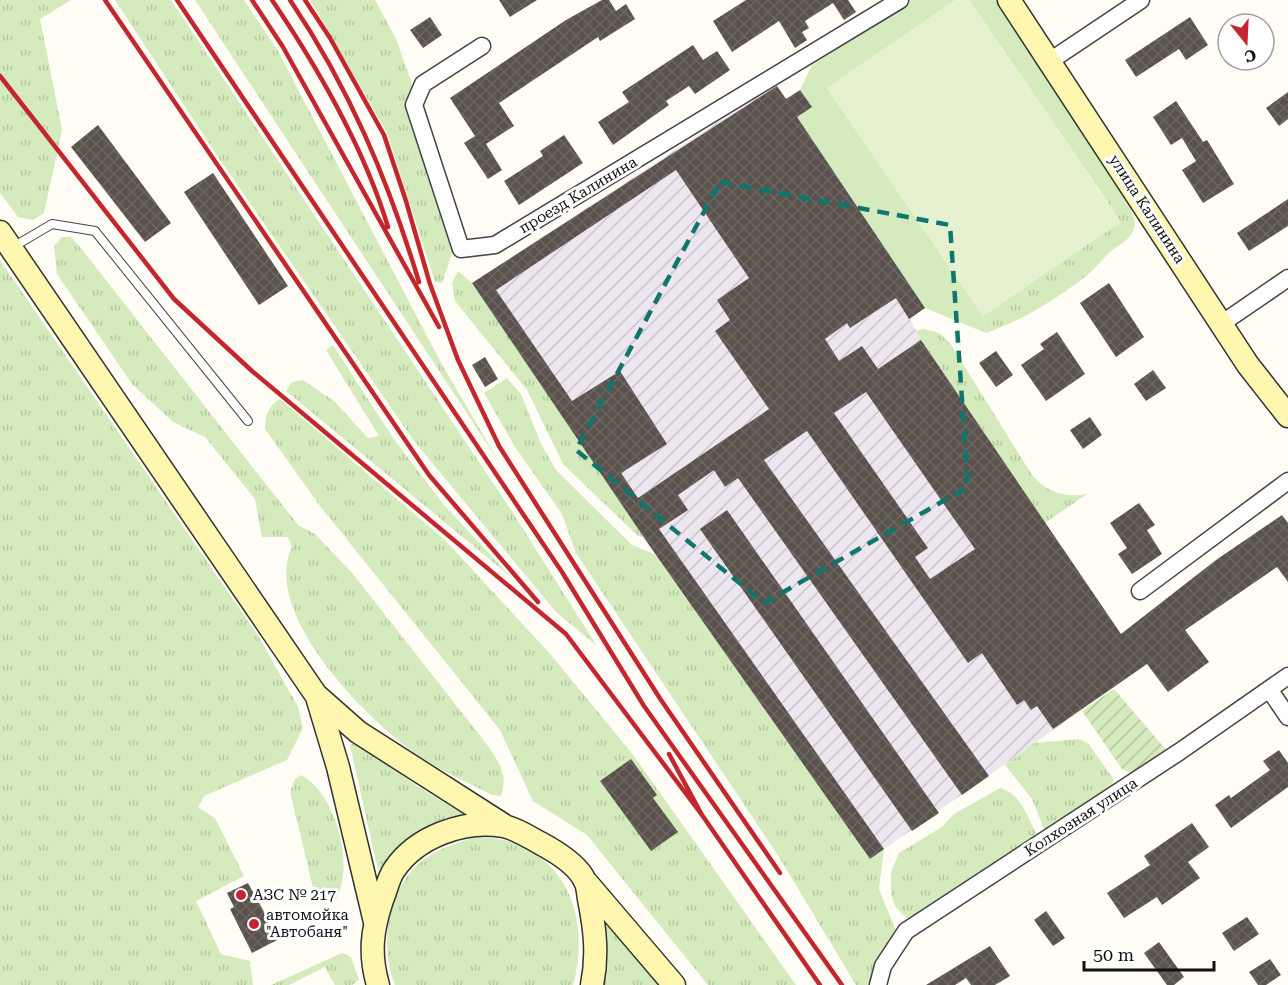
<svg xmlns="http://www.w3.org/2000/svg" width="1288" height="985" viewBox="0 0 1288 985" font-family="'Roboto Serif',serif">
<defs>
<pattern id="industrial-furrows" width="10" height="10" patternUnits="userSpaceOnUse" patternTransform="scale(1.5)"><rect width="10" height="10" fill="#eee6ef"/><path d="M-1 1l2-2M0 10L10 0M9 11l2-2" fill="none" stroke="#cbc4cc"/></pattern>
<pattern id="grass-tufts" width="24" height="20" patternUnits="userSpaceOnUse" patternTransform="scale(1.5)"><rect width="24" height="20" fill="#d5ebbd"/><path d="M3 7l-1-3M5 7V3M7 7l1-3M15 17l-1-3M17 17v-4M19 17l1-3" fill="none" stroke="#b6c8a1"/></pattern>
<pattern id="garden-furrows" width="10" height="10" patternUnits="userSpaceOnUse" patternTransform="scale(1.5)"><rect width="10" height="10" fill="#d5ebbd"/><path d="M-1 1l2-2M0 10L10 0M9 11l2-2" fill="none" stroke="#b6c8a1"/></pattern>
<pattern id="building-cross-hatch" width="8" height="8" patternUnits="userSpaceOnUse" patternTransform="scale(1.5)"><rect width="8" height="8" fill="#5a524d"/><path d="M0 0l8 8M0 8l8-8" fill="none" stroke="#6d6662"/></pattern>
</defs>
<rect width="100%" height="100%" fill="#fffdf5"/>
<!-- industrial -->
<path fill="url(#industrial-furrows)" d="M776,84L925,308L910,319L921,340L1143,667L870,859L657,555L472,283Z"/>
<!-- grass -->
<path fill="url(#grass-tufts)" d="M0,0H71L40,19L62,130L44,213L33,220L18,217L0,193Z
M115,0H171L511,510L597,646L556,612L414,441L212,148Z
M195,0H244L278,51L440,361L499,462Z
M310,0H375L396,39L421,109L455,245L442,283L435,282L387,133Z
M1120,191C1126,202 1138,216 1134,229C1130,240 1120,244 1111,251C1102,259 1095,269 1085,277C1055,300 1021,321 986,333L983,316L1120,222L1107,201Z
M62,237H71L80,247L298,525L315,534L353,574L485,742C497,759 509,774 501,796L492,795C467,782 439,770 416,754C367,720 260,612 292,547L288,537H262L255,499L205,437L173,422L132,384L57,274L54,246Z
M0,260L259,637L298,707L303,728L287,760L204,796L198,807L215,818L244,876L196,901L221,954L250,961L253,985H0Z
M458,271L472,283L645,538L638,536L563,464L527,390L455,301L452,283Z
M923,329L939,333L950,343L1032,475C1047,492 1064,498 1087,494L1045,523L921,340L916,331Z
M333,345L393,438L444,505L512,578L286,391L292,382L303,380L334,401L368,438L379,436L326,350Z
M507,378L521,394L541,444L556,470L632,545L657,555L870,859L884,849L879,889L898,936L870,985H856L779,857L576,553L562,514L515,447L484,393Z
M280,399L446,541L552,656L634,756L796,985H708L587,835L533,801L500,730L320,506L265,429C265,416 268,406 280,399Z
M1079,739L1088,743L1114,780L1111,788L1050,832L1044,829L1032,799L1005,765L1034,743Z
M356,742L417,786L463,814C424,824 404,840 378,870L350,745Z
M301,775C336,793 355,866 336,899L327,902L318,899L314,892L290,792L295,779Z
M1000,788C1020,793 1027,815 1036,833L1033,839L917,919L907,918L896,908L891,895V872L899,853L942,827L954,814Z
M476,837C559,837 594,912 573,985H395C378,943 388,882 429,856C443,847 460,842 476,837Z
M604,907L668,985H600Z
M342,953L351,957L359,980L352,985H335L325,967L289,985H271Z"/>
<!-- park -->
<path fill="#d5ebbd" d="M912,0H956L827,88L983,316L986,333L925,308L797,117L800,90L812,65Z
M969,0H998L1120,191L1107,201Z"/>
<!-- garden -->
<path fill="url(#garden-furrows)" d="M1114,689L1168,752L1134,775L1122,769L1082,711Z"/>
<!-- pitch -->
<path fill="#e6f2cf" d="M956,0H969L1121,222L983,316L827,88Z"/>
<!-- building -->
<path fill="url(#building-cross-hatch)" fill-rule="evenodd" d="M499,0H537L510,17Z
M602,0H609L616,11L626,4L635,19L600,41L598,37L499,103L514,126L486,144L502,170L488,179L464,143L475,136L450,98L566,20Z
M746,0H848L856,12L844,20L833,3L805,21L809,28L802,32L807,40L795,48L779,21L732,52L713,21Z
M430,17L442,35L423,48L410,30Z
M1190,17L1208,45L1186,60L1179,49L1136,77L1125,60Z
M693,45L703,60L717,51L730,70L695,94L689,86L666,101L669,105L613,145L598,122L629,102L622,92Z
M777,86L786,99L800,90L812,107L797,117L925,308L909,319L896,298L850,328L847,323L825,339L839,361L862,346L878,369L921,340L1121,634L1216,560L1282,515L1288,523V582L1277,567L1185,630L1209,662L1168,692L1147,664L1053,729L1037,706L1031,710L1024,700L1017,705L982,653L968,663L807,431L764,460L989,776L962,795L738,478L725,487L714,470L678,495L688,510L659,529L884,849L870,859L649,545L472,283ZM676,170L749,278L717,300L730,320L715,331L769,409L638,498L621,473L667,444L620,371L572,401L496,290ZM866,392L975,549L930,579L915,557L928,548L834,413Z
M1288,92V119L1279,126L1266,108Z
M1176,101L1203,142L1207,140L1234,184L1203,203L1182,170L1196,161L1182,138L1171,145L1153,117Z
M98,125L171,223L145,242L71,147Z
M564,135L583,163L519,205L504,181L543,156L540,151Z
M213,173L288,286L259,305L184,192Z
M1288,199V226L1249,251L1237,233Z
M1109,283L1144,337L1116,357L1080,303Z
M1057,332L1085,374L1046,401L1021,365L1044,349L1040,344Z
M996,351L1013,375L996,387L979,363Z
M485,357L498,379L485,387L472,365Z
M1153,370L1166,388L1146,401L1134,384Z
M1090,417L1102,435L1083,449L1070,430Z
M1139,503L1155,525L1147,530L1162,554L1132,574L1118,554L1127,548L1110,523Z
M727,510L939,813L912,831L700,529Z
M1279,750L1288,763V787L1231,828L1215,805L1229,795L1231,798L1270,770L1263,761Z
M631,759L657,795L653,798L678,832L651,851L600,781Z
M1192,823L1209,847L1188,862L1200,878L1162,905L1157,897L1124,918L1107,893L1150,865L1144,856Z
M248,883L279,939L252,953L230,909L234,907L227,893Z
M1046,911L1065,938L1053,946L1034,920Z
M1247,917L1259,934L1234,951L1222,933Z
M1159,942L1184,977L1174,985H1167L1144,953Z
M990,946L1010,976L995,985H971L966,978L955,985H926Z
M1270,959L1281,975L1266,985H1258L1249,972Z"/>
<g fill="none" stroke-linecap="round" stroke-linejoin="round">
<!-- lane casing -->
<g stroke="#444" stroke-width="10">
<path id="lane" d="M13,247L52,224L95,231L248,421"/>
</g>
<!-- street casing -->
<g stroke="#444" stroke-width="19">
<path id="street" d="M482,46L423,84L414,105L461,249L495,245L900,0
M1050,61L1141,0
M1221,324L1288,278
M1140,591L1288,481
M1269,689L1288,717
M878,985L883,966L906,931L1179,752L1288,676"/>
</g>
<!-- secondary casing -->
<g stroke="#333" stroke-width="25">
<path id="secondary" d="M1009,0L1248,365L1288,416
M0,232L316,695L358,732L505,826
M317,697L338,767L375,922
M587,883L674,985
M378,985C369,954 372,930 382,900C386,891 388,879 394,870C416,837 464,819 503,826C515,828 529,837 540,843C555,851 578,865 585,881C588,886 588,894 589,899C595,929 598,955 592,985"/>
</g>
<!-- lane -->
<use href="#lane" stroke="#fff" stroke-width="8"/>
<!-- street -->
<use href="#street" stroke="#fff" stroke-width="16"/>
<!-- secondary -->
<use href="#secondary" stroke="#fff6b0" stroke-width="22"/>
<!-- rail -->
<path stroke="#c4262e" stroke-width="4.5" d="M105,0L429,475L538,602
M177,0L562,572L644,706L842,985
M252,0L283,47L439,327
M272,0C318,68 364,148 388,227
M290,0C350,89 388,180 419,282
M305,0L330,38L384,135L406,201L430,284L458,360L499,446L661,700L780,873
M0,76L174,299L252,371L566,634L702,815L669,754
M702,815L820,985"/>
</g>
<!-- marked area -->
<path fill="none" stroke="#0f766e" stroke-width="4.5" stroke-dasharray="12 8" stroke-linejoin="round" d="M720,182L950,225L968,487L764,603L576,450Z"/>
<!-- markers -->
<g fill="#c4262e" stroke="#fff" stroke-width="2">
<circle cx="241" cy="895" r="6"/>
<circle cx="254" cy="924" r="6"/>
</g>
<g text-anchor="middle" stroke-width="6" stroke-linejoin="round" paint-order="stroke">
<!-- street labels -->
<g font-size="15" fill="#111" stroke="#fff">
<text transform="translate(578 195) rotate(-31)" y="5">проезд Калинина</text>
<text transform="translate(1147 209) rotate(57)" y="5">улица Калинина</text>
<text transform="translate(1081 817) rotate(-33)" y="5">Колхозная улица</text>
</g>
<!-- poi labels -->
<g font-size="15" fill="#111" stroke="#fff" text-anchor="start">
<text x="253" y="900">АЗС № 217</text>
<text x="266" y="920">автомойка<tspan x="266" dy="17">"Автобаня"</tspan></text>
</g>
</g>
<!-- north arrow -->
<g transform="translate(1246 42) rotate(162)"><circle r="28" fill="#ffffff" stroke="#a0a0a0" stroke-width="1.5"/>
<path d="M0-4.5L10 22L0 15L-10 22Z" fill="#c4262e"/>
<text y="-9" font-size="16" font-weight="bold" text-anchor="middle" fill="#111111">С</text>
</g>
<!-- scale -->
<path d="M1084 961v9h130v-9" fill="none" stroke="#111111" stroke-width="3"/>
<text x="1093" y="961" font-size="18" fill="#111111" stroke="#ffffff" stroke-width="4.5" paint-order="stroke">50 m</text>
</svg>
